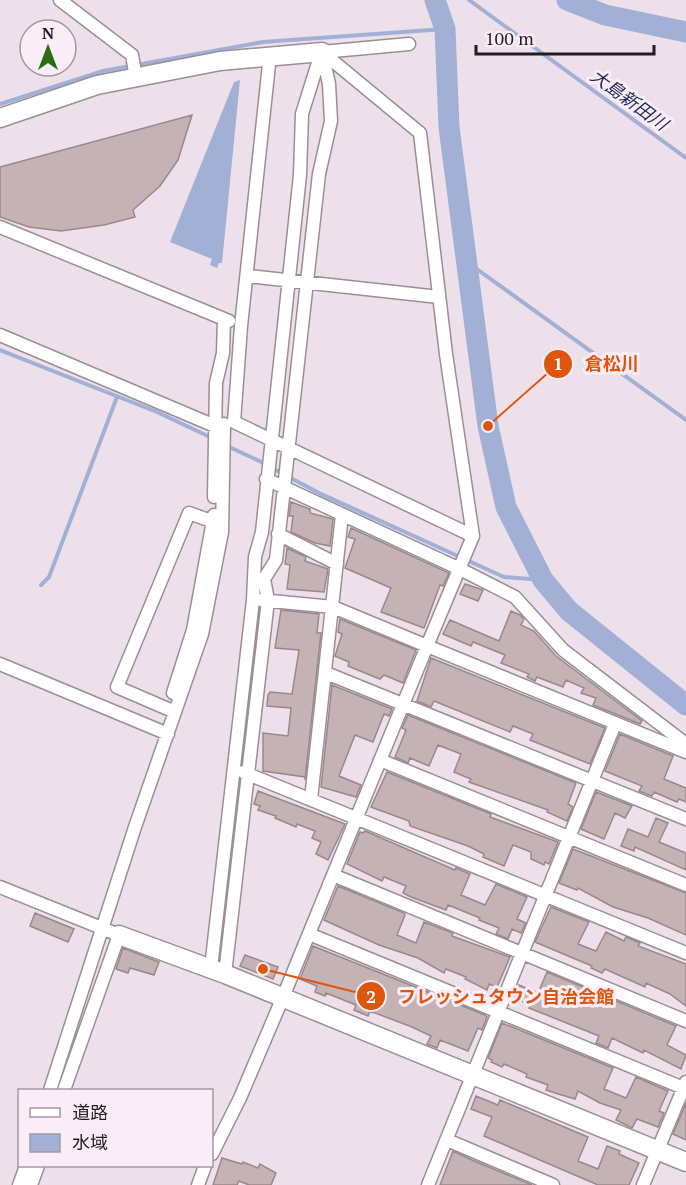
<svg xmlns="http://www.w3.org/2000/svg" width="686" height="1185" viewBox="0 0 686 1185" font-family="'PT Serif','Noto Sans JP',serif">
<rect width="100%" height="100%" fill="#eee0ea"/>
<!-- water -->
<path fill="#a1b0d4" d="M240,80L222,263H219L217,268L210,265L212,259L170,242L234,82Z"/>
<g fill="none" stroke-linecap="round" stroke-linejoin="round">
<!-- stream -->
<path stroke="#a1b0d4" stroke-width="4" d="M469,0L686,158
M0,104L103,71L263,42L445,29
M467,262L686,420
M0,350L157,412L212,438
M227,446L266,464
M272,468L319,493L504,577L543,580
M41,585L49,577L117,397"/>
<!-- river -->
<path stroke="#a1b0d4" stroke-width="21" d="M435,0L445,29L449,127L488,426L506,507L543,580L569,611L686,705
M567,0L605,15L686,32"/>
</g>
<!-- building -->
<path fill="#c4b2b5" stroke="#99888b" stroke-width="1.5" d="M192,115L178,160L160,186L133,210L135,217L104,225L61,231L29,227L0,217V167Z
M291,502L310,509V513L333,519L330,546L315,543L291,532L293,516H289Z
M351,528L449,573L443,586L440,585L424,628L381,612L391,588L345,568L355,539L348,537Z
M287,548L306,557L305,561L328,569L324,592L287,589L290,565L285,564Z
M465,584L483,590L478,601L460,594Z
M281,610L319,614L317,633H321L305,780V777L263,771V733L288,736L291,708L267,706L268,695L270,692L292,694L299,650L275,648Z
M511,611L520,615L524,619L521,625L534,631L556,656L642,721L640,724L593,705L596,698L581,693L584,688L566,680L563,687L537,677L535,681L527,677L529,674L501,663L505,655L473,642L471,646L443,634L450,620L499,641Z
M340,619L416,650L403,683L384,675L380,679L365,673L348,666L349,662L335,656L342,634L338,632Z
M431,658L605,728L590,764L530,740L533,734L513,726L510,732L434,701L431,707L417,701Z
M332,685L392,709L389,716L384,714L373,742L355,735L339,776L361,785L356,797L321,787Z
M408,715L576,783L568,804L573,807L567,821L547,812L548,810L469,782L471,779L454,772L461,754L438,745L429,766L410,758L408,763L395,757L406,730L402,728Z
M620,734L673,756L664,779L686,788V802L679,799L677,802L654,792L652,796L639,791L642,786L605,771Z
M387,772L491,814L490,817L558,842L549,864L545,862L544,865L531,859V852L513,845L504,866L483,857L484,854L468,846L410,826L409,821L371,807Z
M258,791L345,824L328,860L316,854L321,842L312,838L315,831L297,824L296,827L275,818L276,816L258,810L260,806L254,804Z
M596,792L632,806L625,818L615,813L604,839L581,829Z
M656,818L668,823L659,842L686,853V870L635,847L634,851L621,846L628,829L648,837Z
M365,831L455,870L456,868L470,874L461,895L485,905L496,884L527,897L517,919L526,923L521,933L512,929L508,939L496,934L499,928L479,920L480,918L448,905L446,910L411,897L403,893L406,886L384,877L382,881L347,864L360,832L363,833Z
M573,849L686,893V935L648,918L613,907L578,888L577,890L559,883Z
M338,886L404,913L405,915L397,935L416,943L424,922L453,933L452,936L510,957L497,987L489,984L487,990L465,979L466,977L446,969L444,973L418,958L379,945L324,920Z
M551,907L589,922L578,944L596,951L606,932L624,941L626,937L640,943L638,946L686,964V1006L670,994L646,983L645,987L605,969L602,973L591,968L592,966L535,942Z
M35,913L74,929L68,942L30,926Z
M313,946L485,1015L487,1017L482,1030L478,1028L468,1051L440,1040L437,1048L427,1044L431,1036L412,1027L370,1011L368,1016L354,1010L356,1005L326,993L325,996L315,992L317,986L300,979Z
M123,948L159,962L154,975L130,968L128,973L116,969Z
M245,955L278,967L273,979L240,966Z
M547,972L676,1026L667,1045L686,1055L681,1069L644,1050L643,1053L612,1038L608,1048L596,1043L599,1036L529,1008L530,1005L514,998L519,985L538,993Z
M502,1023L613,1068L604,1089L626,1098L636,1077L668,1091L659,1111L664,1113L658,1127L637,1119L632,1128L616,1120L621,1110L600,1103L578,1091L575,1099L555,1093L546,1090L548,1085L526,1077L527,1074L504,1064L502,1067L491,1062L492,1060L488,1058Z
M476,1096L498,1105L500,1100L588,1137L578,1161L598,1169L607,1146L620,1151L619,1154L639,1163L629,1185H598L484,1136L492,1117L471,1109Z
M686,1103V1140L673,1134Z
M453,1151L472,1160L532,1185H440Z
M222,1158L242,1164L243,1162L258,1168L260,1164L276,1173L271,1185H249L239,1181L237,1185H213Z"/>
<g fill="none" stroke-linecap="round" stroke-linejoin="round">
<!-- street casing -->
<g stroke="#9a8e97" stroke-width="15">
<path id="street" d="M60,0L132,55L136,78
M322,52L420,133L446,354L473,536L427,646L686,752
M322,52L409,44
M270,55L241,326L234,422L473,536
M0,227L229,321
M248,276L439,297
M0,335L215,426L220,425
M266,479L460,569L515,597L563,650L686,744
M214,497L216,383L223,353L224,319
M278,534L337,564
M0,664L168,734
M326,673L686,819
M173,693L193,630L214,515
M175,712L117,687L189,513L214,522
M380,760L686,885
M243,772L686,953
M311,799L342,515
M333,875L686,1021
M0,887L119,935L64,1090
M309,934L686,1089
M211,968L253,600L255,557L262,532L300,175L302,114L321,53
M225,974L268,600L264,579L276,560L319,174L331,121L329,84L322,52
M50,1090L135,827L202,634L222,532L224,424
M447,1140L553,1185
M212,1154L240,1098L283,997L427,646L333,607L261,600
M19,1185L26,1166
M31,1185L38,1166
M198,1185L205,1166
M428,1185L615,724
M643,1185L686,1082"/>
</g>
<!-- secondary casing -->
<g stroke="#9a8e97" stroke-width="21">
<path id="secondary" d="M0,118L97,85L220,61L322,52
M119,935L225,974L686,1162"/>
</g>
<!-- street -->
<use href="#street" stroke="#fff" stroke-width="12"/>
<!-- secondary -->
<use href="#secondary" stroke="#fff" stroke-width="18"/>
</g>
<g text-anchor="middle" stroke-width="6" stroke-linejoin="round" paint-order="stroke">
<!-- water labels -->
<g font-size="18" font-style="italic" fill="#1b2b59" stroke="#fbedf8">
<text transform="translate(629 100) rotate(36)" y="6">大島新田川</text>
</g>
</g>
<!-- callouts -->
<path fill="none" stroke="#de560d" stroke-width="2" d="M488 426L558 364M263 969L371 996"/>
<g fill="#de560d" stroke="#fbedf8" stroke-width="2">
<circle cx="488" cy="426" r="6"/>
<circle cx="263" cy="969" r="6"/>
<circle cx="558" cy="364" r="15"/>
<circle cx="371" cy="996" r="15"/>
</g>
<g font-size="18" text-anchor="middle" font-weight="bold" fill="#fff">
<text x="558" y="370">1</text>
<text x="371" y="1003">2</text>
</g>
<g font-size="18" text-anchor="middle" font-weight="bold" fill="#de560d" stroke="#fbedf8" stroke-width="6" stroke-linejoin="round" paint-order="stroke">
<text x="612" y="370">倉松川</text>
<text x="506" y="1003">フレッシュタウン自治会館</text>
</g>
<!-- legend -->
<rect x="18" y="1089" width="195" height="78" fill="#fbedf8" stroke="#a499a2" stroke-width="1.5"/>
<rect x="30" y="1108" width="30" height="9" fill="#ffffff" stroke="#a499a2" stroke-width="1.5"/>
<text x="72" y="1119" font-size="18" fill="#211c20">道路</text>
<rect x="30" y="1134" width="30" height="18" fill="#a1b0d4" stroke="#a499a2" stroke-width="1.5"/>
<text x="72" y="1149" font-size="18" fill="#211c20">水域</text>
<!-- north arrow -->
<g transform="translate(48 48)"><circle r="28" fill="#fbedf8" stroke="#a499a2" stroke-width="1.5"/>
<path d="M0-4.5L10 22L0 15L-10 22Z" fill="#286f0f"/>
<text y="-9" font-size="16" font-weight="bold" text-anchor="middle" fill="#211c20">N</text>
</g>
<!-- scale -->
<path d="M476 45v9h178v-9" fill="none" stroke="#211c20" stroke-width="3"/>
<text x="485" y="45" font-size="18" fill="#211c20" stroke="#fbedf8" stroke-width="4.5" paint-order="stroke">100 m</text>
</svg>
